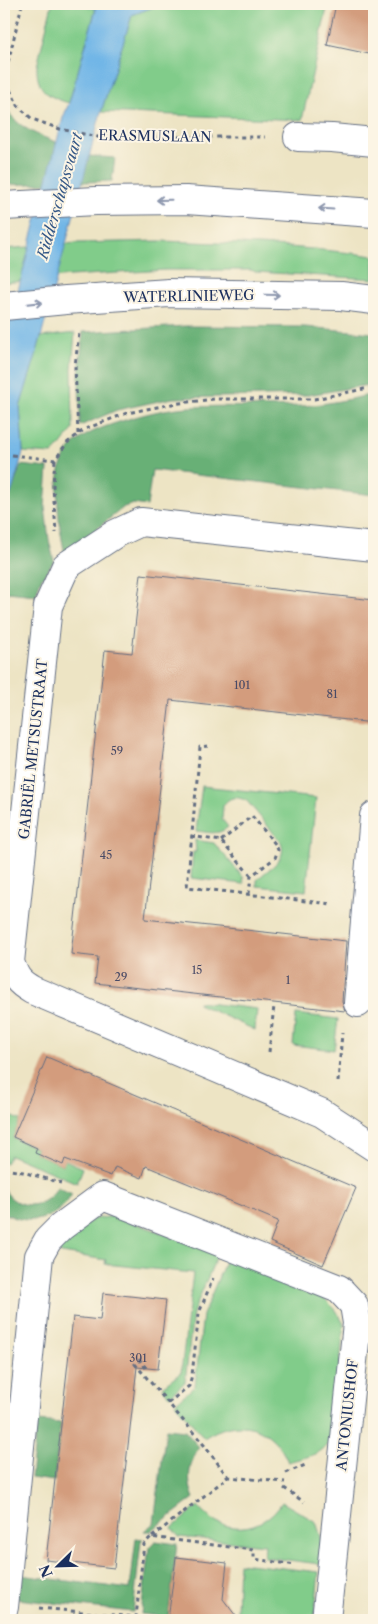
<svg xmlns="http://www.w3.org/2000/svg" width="378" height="1624" viewBox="0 0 378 1624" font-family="'Libre Caslon Text',serif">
<rect width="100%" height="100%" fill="#fcf5e5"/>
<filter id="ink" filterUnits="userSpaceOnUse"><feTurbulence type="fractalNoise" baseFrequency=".02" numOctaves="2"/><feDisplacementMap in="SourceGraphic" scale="10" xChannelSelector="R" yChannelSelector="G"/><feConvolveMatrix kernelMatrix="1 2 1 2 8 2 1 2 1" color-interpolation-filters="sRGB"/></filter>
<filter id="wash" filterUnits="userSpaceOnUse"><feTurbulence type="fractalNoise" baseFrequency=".0096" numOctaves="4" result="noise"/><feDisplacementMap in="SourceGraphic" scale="20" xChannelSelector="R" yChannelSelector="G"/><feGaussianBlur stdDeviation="1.12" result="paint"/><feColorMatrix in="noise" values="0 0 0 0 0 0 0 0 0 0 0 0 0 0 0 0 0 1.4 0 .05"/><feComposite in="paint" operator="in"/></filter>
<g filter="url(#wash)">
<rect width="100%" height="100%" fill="#ede4c4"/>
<!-- green -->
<path fill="#81cc8a" stroke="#4e7e74" d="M52,4H86L87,5L96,8L69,103C48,97 36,90 37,66Z
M161,4H328L302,120L101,112L132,15Z
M159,241C231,243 303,246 374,256V279L256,272L251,270H165L70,276L4,283V249L77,243Z
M75,333L72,368L73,430C67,436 57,451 52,454L23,452L20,407L41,337Z
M202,786L316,798L306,891L257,886V880C268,868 288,861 281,842L247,801C237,796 229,796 223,806L222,819L228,827C218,836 208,832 196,831Z
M195,840L214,843L243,877L244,884L191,878L193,852H196Z
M198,1002L257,1009L255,1030L198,1004Z
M296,1014L338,1019L334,1050L293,1045Z
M4,1113L20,1120L13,1138L37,1148L35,1153L63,1165L65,1160L83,1168L77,1183L10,1155L6,1163H4Z
M115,1216L218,1253L193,1313L185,1382L170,1396L162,1387L181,1373L193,1273L105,1264L106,1260L56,1252L57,1246L93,1219Z
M227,1257L324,1298L336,1310L344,1324L333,1434C325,1456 308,1456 288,1462C272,1424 237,1416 204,1438L175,1403L195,1386L203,1315Z
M282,1502L316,1522L322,1540L320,1564L264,1557L265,1545L179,1537L172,1528L198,1506C221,1536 262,1534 282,1502Z
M239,1563L319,1572L314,1620H246L237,1611Z"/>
<!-- forest -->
<path fill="#68b076" stroke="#42706a" d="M4,104C14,126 35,134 56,142V148L89,156L115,158L112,181L4,185Z
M186,326L305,327L374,333V384L308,395L173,398L117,410L80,426L79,375L83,332Z
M374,394V495L152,470L147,506L133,504L124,507L65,554C59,528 53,486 63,460C71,441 90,432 107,426C133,417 160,409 188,407C226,405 265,408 303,406C327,404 351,399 374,394Z
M21,465L48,468L45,507L49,540L54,561L40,581L36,595L7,592L4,623V512Z
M57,1187L72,1194C58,1220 30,1227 4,1213V1189C16,1211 46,1210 57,1187Z
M37,1421L61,1423L54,1481L31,1478Z
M166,1429L185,1431L199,1447C189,1464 186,1480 194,1498L151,1531H144L154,1523Z
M136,1538L143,1539L141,1541L133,1612L17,1599L20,1575L130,1589Z
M155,1541L177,1544L168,1617L141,1614L149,1547Z"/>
<!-- water -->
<path fill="#71b6e7" stroke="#4672a2" d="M86,4H161L132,15L101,112L37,352L20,407L23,452L13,488L4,512V344L63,118L69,103L96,9L86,5Z"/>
<g id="blocks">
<!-- building -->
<path fill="#d39c7d" d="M336,4H374V55L327,45Z
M141,574L374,600V723L170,700L145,919L346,941L342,1002L345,1011L95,983L98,957L71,954L105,650L132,653Z
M47,1057L356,1188L323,1265L270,1242L278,1221L146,1166L142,1178L115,1167L111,1176L65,1159L63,1165L35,1153L37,1148L13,1137Z
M103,1293L166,1300L158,1369L137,1367L114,1568L46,1560L73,1317L100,1320Z
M176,1557L227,1563L223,1599L239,1620H168Z"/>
</g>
</g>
<g filter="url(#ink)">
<use href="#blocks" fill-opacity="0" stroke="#646e82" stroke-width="1"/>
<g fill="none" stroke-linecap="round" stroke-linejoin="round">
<!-- minor casing -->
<g stroke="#646e82" stroke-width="30">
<path id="minor" d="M298,137L332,138L374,142
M374,547L141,522L115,534L66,566L48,606L10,962C15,977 18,982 32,990L322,1113L374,1147
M358,1003L374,816
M4,1607L39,1256L48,1240L61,1227L103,1196L339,1289L354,1305L357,1323L326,1620"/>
</g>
<!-- major casing -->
<g stroke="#646e82" stroke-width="30">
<path id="major" d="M4,206L96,201L186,200L374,213
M4,306L66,300L169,293L341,296L374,300"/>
</g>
<!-- path -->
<path stroke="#646e82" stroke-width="3" stroke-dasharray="4 4" stroke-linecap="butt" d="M22,4L6,71L10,90L19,107L32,119L60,129L98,137H265
M78,434L75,366L79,333
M4,454L55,460L67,443L85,429L127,413L172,404L214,399H314L374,387
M55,460L53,486L56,533
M208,746L200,747L187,887L331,904
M191,836L221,841L251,876
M221,841L252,816L276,845L278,850L275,858L251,876L249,894
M269,1052L274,1006
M338,1082L342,1033
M4,1169L23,1172L61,1183
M146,1368L140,1360L135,1364L204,1445L228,1477
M168,1403L189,1386L192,1375L199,1313L213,1278
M286,1473L308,1464
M284,1488L304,1502
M152,1537L228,1477L285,1482
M39,1608L136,1617L144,1544L151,1537L254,1550V1559L296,1565"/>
<!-- minor -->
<use href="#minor" stroke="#fff" stroke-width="28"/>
<!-- major -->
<use href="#major" stroke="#fff" stroke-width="28"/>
</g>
<!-- one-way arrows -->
<defs><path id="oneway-shaft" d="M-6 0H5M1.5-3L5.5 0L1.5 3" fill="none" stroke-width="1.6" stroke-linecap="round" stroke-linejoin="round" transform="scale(1.25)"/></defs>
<g stroke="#8d97ae">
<use href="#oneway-shaft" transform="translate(164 200) rotate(179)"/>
<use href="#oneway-shaft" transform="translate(326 209) rotate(-176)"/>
<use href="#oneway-shaft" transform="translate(272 295) rotate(1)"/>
<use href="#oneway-shaft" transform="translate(35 303) rotate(-6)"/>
</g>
</g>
<g text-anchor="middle" stroke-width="4" stroke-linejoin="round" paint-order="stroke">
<!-- number labels -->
<g font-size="11" fill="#494a66">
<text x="242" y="689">101</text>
<text x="332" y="698">81</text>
<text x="117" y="755">59</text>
<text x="106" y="859">45</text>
<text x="197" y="974">15</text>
<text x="121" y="981">29</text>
<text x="288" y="984">1</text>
<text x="138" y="1362">301</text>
</g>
<!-- street labels -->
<g font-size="14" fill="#1b2f5e" stroke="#fcf5e5">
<text transform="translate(155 136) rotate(1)" y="5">ERASMUSLAAN</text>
<text transform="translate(189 296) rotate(-1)" y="5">WATERLINIEWEG</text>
<text transform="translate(33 749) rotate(-84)" y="5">GABRIËL METSUSTRAAT</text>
<text transform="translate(347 1415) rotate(-84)" y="5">ANTONIUSHOF</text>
</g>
<!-- water labels -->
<g font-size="15" font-style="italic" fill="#355887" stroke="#fcf5e5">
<text transform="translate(60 196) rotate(-74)" y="5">Ridderschapsvaart</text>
</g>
</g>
<!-- margin -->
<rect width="378" height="1624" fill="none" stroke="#fcf5e5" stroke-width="20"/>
<!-- north arrow -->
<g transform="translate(58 1566) rotate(247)" stroke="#fcf5e5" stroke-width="4" paint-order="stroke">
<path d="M0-4L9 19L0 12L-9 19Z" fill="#1b2f5e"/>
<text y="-8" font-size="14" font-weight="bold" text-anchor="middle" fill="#1b2f5e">N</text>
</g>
</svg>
